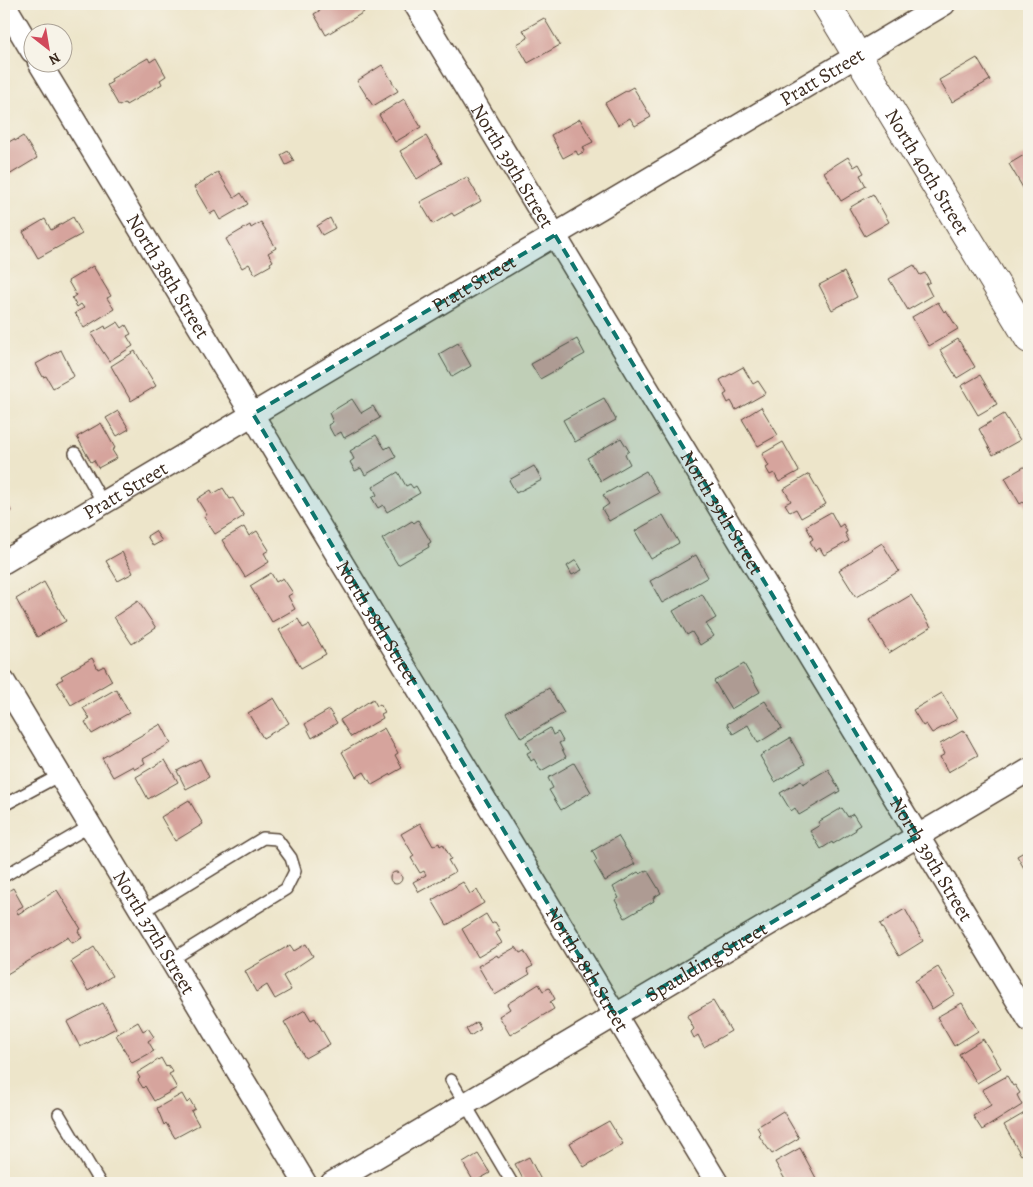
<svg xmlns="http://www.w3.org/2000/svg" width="1033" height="1187" viewBox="0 0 1033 1187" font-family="Alegreya,serif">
<rect width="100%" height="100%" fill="#f7f3e8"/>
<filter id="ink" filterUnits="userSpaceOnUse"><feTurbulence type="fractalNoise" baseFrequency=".02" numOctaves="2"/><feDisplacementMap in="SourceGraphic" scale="10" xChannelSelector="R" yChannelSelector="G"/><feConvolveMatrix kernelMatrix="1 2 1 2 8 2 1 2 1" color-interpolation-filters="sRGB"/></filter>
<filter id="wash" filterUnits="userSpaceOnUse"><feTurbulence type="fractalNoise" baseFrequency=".0096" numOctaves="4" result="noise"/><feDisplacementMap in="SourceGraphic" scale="20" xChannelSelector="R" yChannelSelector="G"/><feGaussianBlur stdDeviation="1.12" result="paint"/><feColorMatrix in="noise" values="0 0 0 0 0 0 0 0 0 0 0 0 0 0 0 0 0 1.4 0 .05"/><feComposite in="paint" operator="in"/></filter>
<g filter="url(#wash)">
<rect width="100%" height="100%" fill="#ede5ca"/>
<g id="blocks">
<!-- building -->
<path fill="#d6a49d" d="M322,4H359L364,12L326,35L314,14L324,8Z
M544,18L560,45L528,63L517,44L528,38L523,30Z
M148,58L150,62L156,58L166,76L160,80L162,84L126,105L125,103L119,106L107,85L112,82L111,79Z
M977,58L990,80L952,102L939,80Z
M382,65L398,91L373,106L357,81Z
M633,87L651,117L635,126L630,118L618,125L605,103Z
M404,99L421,127L395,142L379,115Z
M580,119L593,142L583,147L585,151L578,155L576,151L563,158L551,135Z
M23,136L37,158L4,178V145L14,139L15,141Z
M426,136L442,163L417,179L400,151Z
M288,151L294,161L286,165L281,155Z
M1029,152V198L1009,164Z
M848,157L854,167L859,164L864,173L860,175L866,186L841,201L824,172Z
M218,172L234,198L241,193L248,204L220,220L215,211L210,214L194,187Z
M467,177L481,201L454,216L452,213L433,224L420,202Z
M873,194L889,222L865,236L849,208Z
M73,217L82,234L38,258L23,232L45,219L51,230Z
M330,218L335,228L322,235L317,226Z
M261,222L276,248L268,253L273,261L270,263L271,265L255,274L249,264L242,268L226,239L250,225L251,228Z
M914,265L920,275L925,273L930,282L926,284L932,296L908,310L889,279Z
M93,266L111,296L107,298L114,309L84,328L75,313L84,308L81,304L77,307L72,298L76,295L68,281Z
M844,272L857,297L832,310L819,285Z
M938,302L944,312L946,310L958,329L929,346L912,317Z
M118,322L122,328L126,325L131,334L127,336L133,346L109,361L91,334L105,326L106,329Z
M577,339L585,354L540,379L531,364Z
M958,339L975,367L957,378L940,350Z
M458,343L471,366L452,377L439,354Z
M61,350L74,376L53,388L46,376L43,377L36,364Z
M135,351L156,386L131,401L111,366Z
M743,367L753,384L758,381L766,393L736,410L731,401L728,403L724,395L727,393L720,380Z
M980,375L997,404L978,415L961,386Z
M604,398L616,420L575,442L563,420Z
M352,399L361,413L373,406L380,418L344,438L341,432L334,436L328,425L333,422L329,413Z
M761,407L778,435L758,446L742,419Z
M118,411L129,429L117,436L106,418Z
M1004,414L1020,440L993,455L979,429Z
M101,423L115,448L112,450L117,458L98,468L94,460L91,462L77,437Z
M376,435L385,449L390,446L396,457L365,475L361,468L355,471L350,462L354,459L350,451Z
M621,438L629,451L625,454L630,464L601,481L587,458Z
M783,442L799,471L779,482L774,473L770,475L766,468L769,466L762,454Z
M1029,464V512L1023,502L1020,504L1005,478Z
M534,466L542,480L516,493L509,480Z
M646,471L659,493L609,521L602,509L609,504L603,495Z
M398,472L406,486L410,484L413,488L416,486L420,493L387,512L383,505L378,508L372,498L377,495L373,487Z
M809,474L826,504L801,518L796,509L790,512L785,504L791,501L784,489Z
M223,488L230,499L233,498L244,516L215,534L204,517L207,515L197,499L211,490L213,494Z
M4,498L11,511L4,516Z
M831,512L839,527L843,524L847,532L845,533L849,541L824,555L820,548L815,551L810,541L813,539L806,526Z
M663,515L679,543L651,559L635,531Z
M418,520L431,542L428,544L429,547L398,565L382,539L412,521L414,523Z
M244,527L249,536L257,531L269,550L264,553L269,562L245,577L222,540Z
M155,531L162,541L153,546L147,536Z
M882,543L899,571L856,597L839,570Z
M122,552L133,573L118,581L106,561Z
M696,555L708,577L662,603L650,581Z
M576,560L582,570L572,575L567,566Z
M271,573L276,582L283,578L293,593L288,596L295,609L272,622L250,586Z
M44,582L66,621L37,637L16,599Z
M702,594L716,618L706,624L714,636L700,645L692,632L687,635L673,611Z
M911,595L931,627L889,653L869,620Z
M138,601L156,628L132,644L114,617Z
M298,619L303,628L309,625L326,654L301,668L279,630Z
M92,658L98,669L104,666L112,681L71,705L57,682L63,679L61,676Z
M744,664L760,692L731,709L714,681Z
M549,688L564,713L521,738L506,713Z
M116,689L129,713L92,734L85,722L90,719L83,708Z
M942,693L957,719L932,733L926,724L923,726L913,710Z
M274,698L289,723L263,738L248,713Z
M373,699L377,706L380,704L385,712L381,714L383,718L351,737L340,720Z
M765,701L782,728L758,743L748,725L733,734L727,724Z
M329,710L337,723L312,738L305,724Z
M161,724L171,743L143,759L145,763L135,769L133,766L113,777L102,758Z
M384,728L398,753L395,755L402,768L372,785L364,772L356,777L342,752Z
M550,728L553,735L558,732L563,741L559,743L566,757L541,771L534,759L531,761L527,753L531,751L526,742Z
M964,730L978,755L948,772L940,757L945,754L940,744Z
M790,738L805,764L775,782L760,756Z
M200,759L209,777L186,789L177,771Z
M165,760L178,782L148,799L136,777Z
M574,763L591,792L561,810L549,790L553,788L548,778Z
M828,769L840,791L799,815L795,808L791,811L780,793L801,781L803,784Z
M189,800L203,824L175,841L161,817Z
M842,808L848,817L853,814L860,825L855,828L856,830L833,844L832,842L821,849L810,831L820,825L818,822Z
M420,823L433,846L439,843L440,846L443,844L451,859L448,860L455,872L419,892L413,882L426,875L424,871L420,873L411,858L414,856L401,834Z
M618,836L635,864L605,881L594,862L597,860L592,851Z
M1029,849V877L1017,856Z
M647,870L661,893L653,898L654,901L625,918L615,900L619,898L613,887L638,872L640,874Z
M390 878a6 6 0 1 1 12 0a6 6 0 1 1-12 0Z
M463,882L470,894L477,890L484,903L447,925L432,900Z
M13,888L23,906L16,910L18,914L57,890L81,929L78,931L82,938L72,943L68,937L7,974L4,969V894Z
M905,909L923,941L899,956L880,924Z
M486,914L492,924L495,922L500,930L496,933L502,943L478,957L462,929Z
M306,944L313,956L283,976L291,990L275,999L267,985L256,992L245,971L290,945L294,951Z
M94,947L112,976L88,991L71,962Z
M516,947L520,953L524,951L533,966L527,969L530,974L495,995L478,966L497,955L498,957Z
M938,967L955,994L932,1009L915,981Z
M539,984L543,991L549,988L555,999L550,1002L554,1009L510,1035L499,1016L510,1009L507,1004Z
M713,1001L731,1031L704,1047L698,1035L694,1038L691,1032L694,1029L687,1016Z
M103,1003L116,1028L80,1047L67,1022Z
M962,1003L978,1031L954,1046L937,1017Z
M305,1010L311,1020L315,1018L330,1044L305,1058L284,1022Z
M138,1022L143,1031L148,1028L154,1037L148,1041L154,1051L132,1063L116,1035Z
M477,1022L481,1029L470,1036L466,1029Z
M983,1039L1001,1068L977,1083L959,1054Z
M161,1058L166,1067L168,1065L173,1072L169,1074L177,1088L154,1101L145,1086L143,1088L138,1080L140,1078L137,1073Z
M1007,1076L1013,1086L1015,1085L1020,1093L1017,1095L1022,1105L982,1130L973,1116L991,1105L982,1090Z
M182,1094L187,1103L190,1100L195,1109L191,1111L199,1125L175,1138L166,1123L164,1125L157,1108Z
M783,1111L799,1138L772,1154L759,1136L761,1134L757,1127Z
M1028,1111L1029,1114V1150L1021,1155L1004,1125Z
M609,1121L623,1144L584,1167L570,1143Z
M800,1148L816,1178L807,1183H787L775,1162Z
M478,1154L490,1173L474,1182L463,1163Z
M529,1157L541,1180L534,1183H525L515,1164Z"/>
</g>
</g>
<g filter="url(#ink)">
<use href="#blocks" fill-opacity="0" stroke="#564638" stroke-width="1"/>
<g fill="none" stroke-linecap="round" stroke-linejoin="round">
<!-- lane casing -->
<g stroke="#564638" stroke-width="14">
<path id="lane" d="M75,453L103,503
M4,805L60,775
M4,876L90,826
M142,912L263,838L277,839L291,858L295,871L286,889L171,960
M451,1080L512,1183
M59,1114L100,1183"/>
</g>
<!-- street casing -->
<g stroke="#564638" stroke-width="25">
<g id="street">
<path d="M4,4L32,51"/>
<path id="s1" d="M415,4L1029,1020"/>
<path id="s2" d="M39,62L717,1183"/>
<path id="s3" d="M4,562L944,4"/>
<path id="s4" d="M4,682L305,1183"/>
<path id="s5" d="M332,1183L1029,770"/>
</g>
</g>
<!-- secondary casing -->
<g stroke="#564638" stroke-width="30">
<g id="secondary">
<path id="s6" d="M826,4L1029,339"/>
</g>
</g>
<!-- lane -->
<use href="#lane" stroke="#fff" stroke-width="11"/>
<!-- street -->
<use href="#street" stroke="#fff" stroke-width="22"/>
<!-- secondary -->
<use href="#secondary" stroke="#fff" stroke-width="28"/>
</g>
</g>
<!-- marked area -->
<path fill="#0f766e" fill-opacity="0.2" stroke="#0f766e" stroke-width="4" stroke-dasharray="10 6" stroke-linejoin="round" d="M555,235L918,836L615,1015L253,414Z"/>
<g text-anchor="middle" stroke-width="4" stroke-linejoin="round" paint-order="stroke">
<!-- street labels -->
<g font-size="20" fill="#3b2a1e" stroke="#f7f3e8">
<text dy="7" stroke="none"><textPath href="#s3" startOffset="951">Pratt Street</textPath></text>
<text dy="7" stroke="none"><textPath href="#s1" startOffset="189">North 39th Street</textPath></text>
<text dy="7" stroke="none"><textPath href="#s6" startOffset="196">North 40th Street</textPath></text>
<text dy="7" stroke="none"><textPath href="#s2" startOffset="250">North 38th Street</textPath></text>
<text dy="7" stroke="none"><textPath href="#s3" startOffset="546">Pratt Street</textPath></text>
<text dy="7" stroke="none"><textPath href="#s3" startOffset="141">Pratt Street</textPath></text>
<text dy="7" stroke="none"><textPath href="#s1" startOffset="594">North 39th Street</textPath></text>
<text dy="7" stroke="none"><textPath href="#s2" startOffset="655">North 38th Street</textPath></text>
<text dy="7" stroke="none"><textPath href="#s1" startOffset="999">North 39th Street</textPath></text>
<text dy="7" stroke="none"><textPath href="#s4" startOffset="292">North 37th Street</textPath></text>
<text dy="7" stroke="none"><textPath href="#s5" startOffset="435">Spaulding Street</textPath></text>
<text dy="7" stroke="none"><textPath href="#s2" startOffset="1060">North 38th Street</textPath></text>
</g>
</g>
<!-- margin -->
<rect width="1033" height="1187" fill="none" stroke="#f7f3e8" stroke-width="20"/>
<!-- north arrow -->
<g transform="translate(48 48) rotate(149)"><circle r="24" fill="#f7f3e8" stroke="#aca397"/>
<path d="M0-4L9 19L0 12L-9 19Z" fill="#d1495b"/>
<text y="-8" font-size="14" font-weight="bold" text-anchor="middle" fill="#3b2a1e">N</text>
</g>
</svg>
